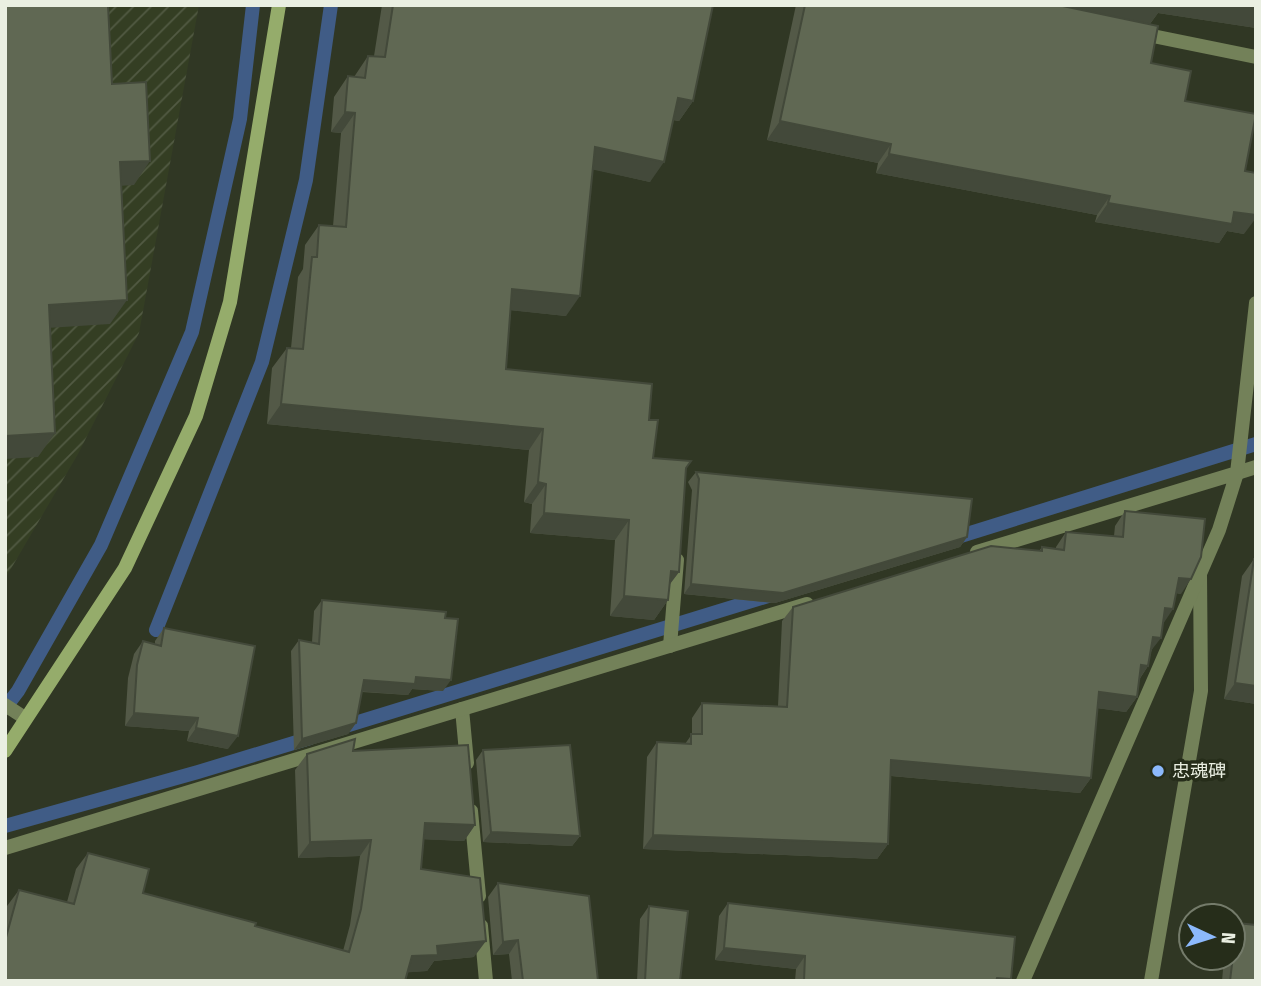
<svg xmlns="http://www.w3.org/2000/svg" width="1261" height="986" viewBox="0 0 1261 986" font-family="'Fira Sans Condensed','Noto Sans JP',sans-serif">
<defs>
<pattern id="industrial-furrows" width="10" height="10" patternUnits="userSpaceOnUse" patternTransform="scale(1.75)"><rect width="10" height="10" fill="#343e23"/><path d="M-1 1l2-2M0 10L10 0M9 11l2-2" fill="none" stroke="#525a43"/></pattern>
</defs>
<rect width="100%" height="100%" fill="#303724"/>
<!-- industrial -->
<path fill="url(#industrial-furrows)" d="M5,5H199L139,333L78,454L5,579Z"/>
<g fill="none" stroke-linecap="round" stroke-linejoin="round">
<!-- stream -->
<path stroke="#405c86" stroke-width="14" d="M951,539L1256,444
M156,630L262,362L306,180L331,5
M5,708L18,691L101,545L192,332L240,119L253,5
M339,728L768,596
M5,826L198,772L310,738"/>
<!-- lane -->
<path stroke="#738159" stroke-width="14" d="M1237,473L1256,467
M670,646L677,560
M5,705L25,718
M462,709L467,763
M471,811L479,896
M481,926L486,981
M1151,981L1201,691L1200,574"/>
<!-- street -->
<path stroke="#738159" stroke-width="14" d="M1138,33L1256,57
M977,552L1237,473
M5,848L807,604
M1023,981L1219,530L1237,473L1256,303"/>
<!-- secondary -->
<path stroke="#95ac6b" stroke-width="14" d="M5,751L125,568L196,416L230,302L279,5"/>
</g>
<!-- wall -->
<path fill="#535947" d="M382,5H713L693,101L679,121L673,120L650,182L593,169L566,316L511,310L506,369L649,420L653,458L686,468L679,572L669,585L668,600L654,620L610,616L615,540L530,533L532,504L524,502L529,450L267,424L272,368L287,348H291L298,277L303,269L305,245L319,225L333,226L341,133L331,132L334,97L348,76L354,77L368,56H374Z
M796,5H1256V28L1158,13L1150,24L1151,63L1185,101L1245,171L1244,234L1227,231L1219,243L1095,222L1097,215L876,173L878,163L767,140Z
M696,472L967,537L960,547L775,603L684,594L692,490L688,482Z
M1125,511L1181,594L1176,593L1151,652L1148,666L1139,680L1137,697L1126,712L1097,708L1091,778L1080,793L891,776L888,844L877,859L643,849L647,757L657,742L685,744L692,734V718L702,703L778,706L782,621L793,607L1039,551L1042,547L1056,549V547L1066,532L1114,536L1115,526Z
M1254,559H1256V704L1224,699L1242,576Z
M322,600L443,691L412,689L408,695L362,692L356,723L348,734L294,750L291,651L299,640L312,642L314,611Z
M164,628L228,749L187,741L189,731L125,726L128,678L134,654L143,641L155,644V641Z
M483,750L580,836L572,846L483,842L476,760Z
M353,751L475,825L464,841L424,839L421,869L474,957L434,961L427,971L407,972L5,981V914L7,906L19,890L67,902L76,869L88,853L143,893L255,926L343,951L350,925L360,856L298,858L295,770L307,754Z
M498,883L598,981H512L509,954L493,955L488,897Z
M728,903L1010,981H795L796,969L715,960L719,916Z
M649,906L680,981H637L640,919Z
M1237,923L1256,981H1222L1224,958H1233V928Z"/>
<!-- shaded-wall -->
<path fill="#43493a" d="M1050,5H1244L1256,7V28L1158,13L1149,25Z
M678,98L693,101L679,121L664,118Z
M345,112L355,113L341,133L331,132Z
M780,121L891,144L878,163L767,140Z
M595,147L664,162L650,182L581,167Z
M889,154L1110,196L1097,215L876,173Z
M150,161L134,185L103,187L120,162Z
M1108,203L1234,212L1256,215V218L1244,234L1227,231L1219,243L1095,222Z
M512,289L580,296L566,316L498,309Z
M127,300L110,324L32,329L49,305Z
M281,404L543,429L529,450L267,424Z
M55,433L38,457L5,459V436Z
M538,482L546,484L532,504L524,502Z
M544,513L629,520L615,540L530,533Z
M967,537L960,547L775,603L684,594L691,584Z
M671,571L679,572L664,592Z
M1179,578L1191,579L1181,594L1168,592Z
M624,596L668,600L654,620L610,616Z
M1165,608L1173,609L1163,624Z
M1153,637L1161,638L1150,652Z
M1141,665L1148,666L1138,681Z
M416,677L451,680L443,691L412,689L408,695L356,691L364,680Z
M1235,683L1256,686V704L1224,699Z
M1099,692L1137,697L1126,712L1088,707Z
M134,713L198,718L189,731L125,726Z
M356,723L348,734L294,750L302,739Z
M196,728L238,736L228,749L187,741Z
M891,760L1091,778L1080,793L881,775Z
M425,823L475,825L464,841L414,839Z
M491,832L580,836L572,846L483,842Z
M653,835L888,844L877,859L643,849Z
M371,840L360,856L298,858L310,842Z
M518,940L509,954L493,955L503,942Z
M486,941L474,957L434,961L427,971L400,973L412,956L437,946Z
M724,948L805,956L796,969L715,960Z
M997,978L1011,979L1010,981H994Z"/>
<!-- building -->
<path fill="#606853" stroke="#43493a" stroke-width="2" d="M5,5H108L112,84L146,82L150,161L120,162L127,300L49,305L55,433L5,436Z
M393,5H713L693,101L678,98L664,162L595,147L580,296L512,289L506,369L652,384L649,420H658L653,458L691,461L686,468L679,572L671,571L668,600L624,596L629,520L544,513L546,484L538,482L543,429L281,404L287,348L303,349L312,257H317L319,225L346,227L355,113L345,112L348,76L365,78L368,56L385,57Z
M805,5H1058L1158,26L1151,63L1191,71L1185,101L1256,114L1245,171L1256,173V215L1234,212L1232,224L1108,203L1110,196L889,154L891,144L780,121Z
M696,472L972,499L967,537L783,593L691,584L699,479Z
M1125,511L1205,519L1201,557L1191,579L1179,578L1173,609L1165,608L1161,638L1153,637L1148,666L1141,665L1137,697L1099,692L1091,778L891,760L888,844L653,835L657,742L691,744V734H702V703L787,707L793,607L991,546L1042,551V547L1064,550L1066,532L1123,537Z
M1254,559H1256V686L1235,683Z
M322,600L446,612L445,618L458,619L451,680L416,677L415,684L364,680L356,723L302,739L299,640L319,644Z
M164,628L255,646L238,736L196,728L198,718L134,713L137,665L143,641L161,646Z
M355,739L353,751L468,745L475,825L425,823L421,869L480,878L486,941L437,946L438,955L412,956L405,981H5V941L19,890L74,904L88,853L149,869L143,893L256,923L255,926L349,952L361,909L371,840L310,842L307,754Z
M570,745L580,836L491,832L483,750Z
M498,883L589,896L598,981H523L518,940L503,942Z
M728,903L1015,937L1011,979L997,978L996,981H804L805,956L724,948Z
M649,906L688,911L680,981H645Z
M1237,923L1256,925V981H1230Z"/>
<!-- markers -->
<circle fill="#8cb9fc" stroke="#262d1a" stroke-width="2.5" cx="1158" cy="771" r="7"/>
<g text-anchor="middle" stroke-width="7" stroke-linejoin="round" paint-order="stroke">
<!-- poi labels -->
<g font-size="18" fill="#eaefe2" stroke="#262d1a" text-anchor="start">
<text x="1172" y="777">忠魂碑</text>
</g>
</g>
<!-- border -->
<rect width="1261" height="986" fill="none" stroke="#eaefe2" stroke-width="14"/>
<!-- north arrow -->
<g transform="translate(1212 937) rotate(94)"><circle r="33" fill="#262d1a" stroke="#747b6a" stroke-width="2"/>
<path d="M0-5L12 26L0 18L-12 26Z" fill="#8cb9fc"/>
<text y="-10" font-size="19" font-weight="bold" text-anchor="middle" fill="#eaefe2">N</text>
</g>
</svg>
